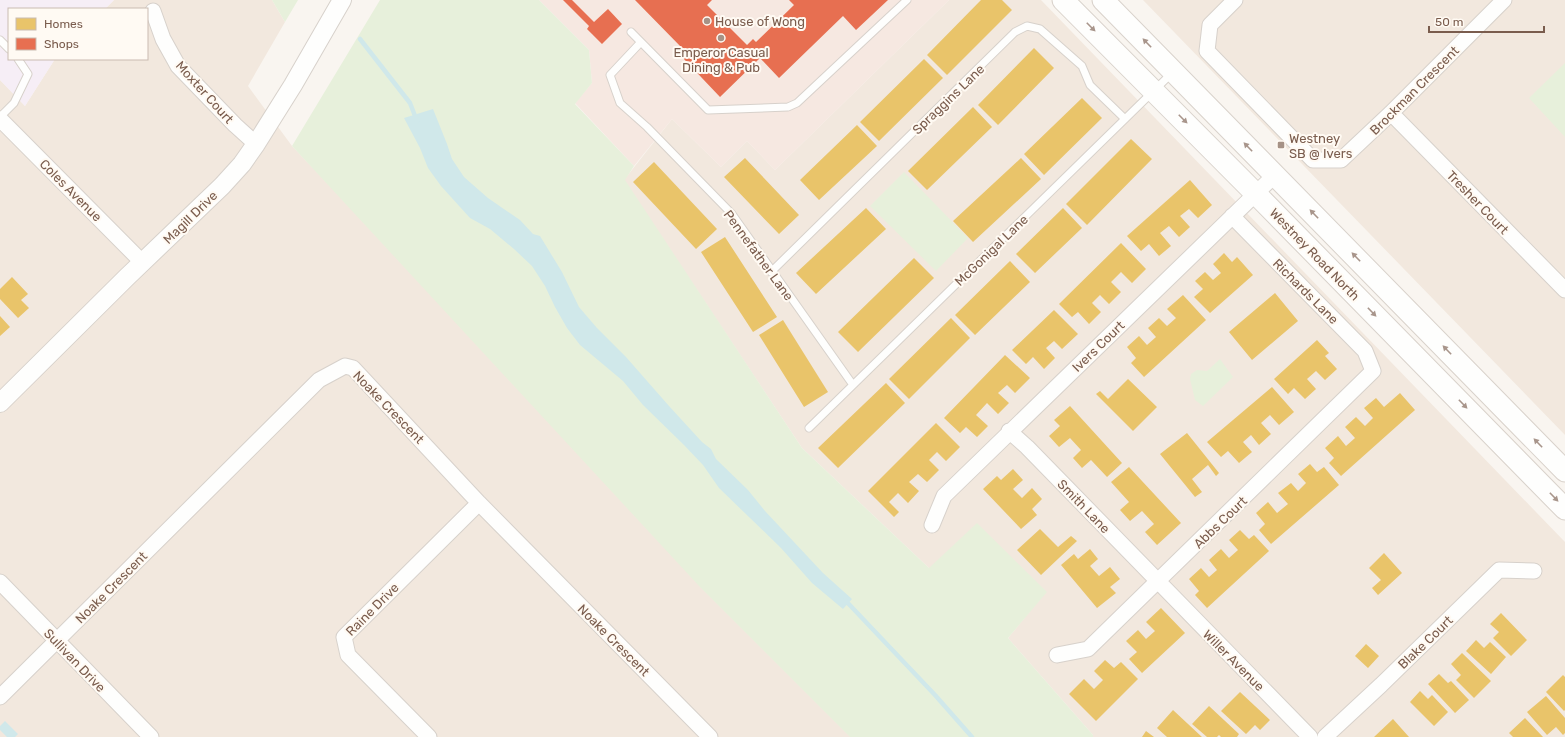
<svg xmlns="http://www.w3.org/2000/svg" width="1565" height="737" viewBox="0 0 1565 737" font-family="Rubik,sans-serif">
<rect width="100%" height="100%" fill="#f9f5f0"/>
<!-- residential -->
<path fill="#f2e8de" d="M114,0H272L285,22L248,86L292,146L853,737H0V80L25,106L55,59H147V9H105Z
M949,0H1041L1565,542V737H1093V735L1008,638L1046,592L929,568L802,448L624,180L672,119L721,167L747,141L775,170Z
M1143,0H1565V435Z"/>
<!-- commercial -->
<path fill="#f6e8e1" d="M539,0H949L775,170L747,141L721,167L672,119L634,166L575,103L592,83L589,50Z"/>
<!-- education -->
<path fill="#f6eef6" d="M0,0H114L105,9H9V59H55L25,106L0,80Z"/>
<!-- green -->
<path fill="#e7f0db" d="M272,0H298L285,22Z
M380,0H539L589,50L592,83L575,104L634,166L625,180L802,448L929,568L977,523L1047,592L1008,638L1093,735V737H850L700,587L292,146Z
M1565,63V137L1529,98Z
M904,172L968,238L936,271L870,206Z
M1220,359L1233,377L1203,406L1195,400L1190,379L1191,374L1197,370L1207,371Z"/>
<!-- water -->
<path fill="#d0e8ea" d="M433,109L447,144L452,159L464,177L488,198L520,220L533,234L540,236L562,272L579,307L597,328L626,357L669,406L702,442L711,449L716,459L748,490L765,511L823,573L852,599L843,609L812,583L781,548L719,488L703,465L684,445L643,405L623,381L580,345L567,328L555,307L545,286L532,266L514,249L490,229L470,218L441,186L428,168L420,148L404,118Z
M5,721L18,734L15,737H7L0,730V726Z"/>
<!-- homes -->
<path fill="#e9c46a" d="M981,0H1002L1012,10L947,75L927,55Z
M1034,48L1054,68L998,125L978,105Z
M924,59L943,78L879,141L860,122Z
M1082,98L1102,118L1044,175L1024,154Z
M973,107L992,127L927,190L908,171Z
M857,125L877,146L819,200L800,180Z
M1131,139L1152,159L1087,225L1066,204Z
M745,158L799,215L779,234L724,177Z
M1021,158L1041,179L973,242L953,221Z
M654,162L717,229L696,249L633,182Z
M1190,180L1212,205L1198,218L1189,209L1180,216L1190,227L1179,237L1169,226L1160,233L1171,246L1159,256L1149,244L1141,251L1127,236Z
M866,208L886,229L816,294L796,273Z
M1063,208L1082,228L1035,273L1016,254Z
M725,237L777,317L753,332L701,252Z
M1121,243L1146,269L1132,283L1121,272L1111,282L1121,292L1109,304L1100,295L1092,303L1101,312L1089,324L1078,312L1072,317L1059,304Z
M1224,253L1232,262L1237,257L1253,275L1210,313L1194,297L1203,289L1195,281L1205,272L1213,280L1221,273L1213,264Z
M914,258L934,278L858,352L838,332Z
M1010,261L1030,282L975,335L955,315Z
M12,277L28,294L21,300L29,308L18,318L0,299V289Z
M1275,293L1298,321L1252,360L1229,332Z
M1183,295L1206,320L1144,377L1131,363L1136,358L1127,347L1139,336L1147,345L1156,337L1148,328L1159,318L1167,326L1176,318L1167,309Z
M1054,310L1078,334L1062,349L1054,341L1046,348L1055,358L1044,369L1033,357L1026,364L1012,350Z
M0,316L10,327L0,336Z
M951,318L970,338L909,399L889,379Z
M783,320L828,392L804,407L759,335Z
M1317,340L1329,353L1325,356L1337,369L1325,380L1316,371L1307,379L1316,389L1305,399L1294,388L1288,394L1274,379Z
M1005,355L1030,378L1015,393L1007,385L998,393L1009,403L998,414L987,403L976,415L988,426L977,437L966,427L960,433L944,418Z
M1128,379L1157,407L1133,431L1096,394L1100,391L1108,399Z
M886,383L905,403L838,468L818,448Z
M1272,387L1294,412L1279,425L1270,415L1261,423L1271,434L1259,445L1251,435L1243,442L1252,452L1239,463L1228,451L1221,457L1207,442Z
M1400,393L1415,410L1341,476L1329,463L1334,458L1325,448L1338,436L1346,446L1355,438L1345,427L1356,417L1365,426L1373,418L1364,408L1376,398L1384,407Z
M1070,406L1122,463L1107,477L1091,460L1082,468L1073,458L1081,450L1070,438L1059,447L1049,436L1060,426L1054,420Z
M936,423L960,447L946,461L937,452L929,460L939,470L927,482L918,474L909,482L919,491L908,503L898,493L889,502L899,512L894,517L868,491Z
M1187,433L1219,473L1216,476L1208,465L1192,479L1202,492L1195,497L1160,454Z
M1310,464L1317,472L1324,467L1339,485L1271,544L1259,530L1265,524L1256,513L1268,502L1277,513L1288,504L1278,493L1291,483L1298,491L1306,483L1298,474Z
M1129,467L1181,523L1157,545L1145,532L1154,524L1142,511L1130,521L1120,510L1129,502L1111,482Z
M1013,469L1023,480L1013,489L1022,498L1032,488L1042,499L1032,509L1037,515L1021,529L983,489L997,476L1001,480Z
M1040,529L1058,547L1071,536L1077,541L1041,575L1017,550Z
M1240,530L1249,539L1254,535L1269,551L1207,608L1195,595L1199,591L1189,579L1201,568L1209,577L1217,570L1209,560L1221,549L1229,558L1238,550L1229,540Z
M1090,549L1098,559L1090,566L1099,576L1110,567L1120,579L1110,587L1116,593L1097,608L1061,565L1074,554L1078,559Z
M1384,553L1402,573L1378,595L1372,588L1381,580L1369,568Z
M1161,608L1185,633L1142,673L1129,659L1137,652L1126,641L1138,630L1146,639L1155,631L1146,622Z
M1501,613L1527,640L1511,656L1493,638L1499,632L1490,624Z
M1476,640L1484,648L1490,642L1506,657L1491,674L1466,651Z
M1366,644L1379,656L1368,668L1355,656Z
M1462,653L1491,681L1474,698L1456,680L1461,675L1451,664Z
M1105,660L1114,668L1121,662L1138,679L1096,721L1069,694L1084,679L1094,689L1103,680L1094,671Z
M1439,674L1448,683L1451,681L1469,700L1455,713L1428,684Z
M1563,675L1565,677V710L1564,711L1546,692Z
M1420,691L1428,699L1432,695L1448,712L1434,726L1410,702Z
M1240,692L1270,720L1260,730L1255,725L1246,734L1221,711Z
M1546,696L1565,718V733L1563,735L1556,727L1547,735L1527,712Z
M1209,706L1239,734L1237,737H1221L1219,735L1217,737H1207L1192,724Z
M1173,710L1202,737H1167L1157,728Z
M1525,718L1543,737H1513L1509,733Z
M1393,719L1409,737H1374Z
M1146,731L1154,737H1142Z"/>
<!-- shops -->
<path fill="#e76f51" d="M563,0H572L594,22L608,9L622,24L602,44L587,29L589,26Z
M635,0H712L707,5L747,45L753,39L756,42L794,5L789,0H888L856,30L843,16L779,78L760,58L720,97L683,58L682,48Z"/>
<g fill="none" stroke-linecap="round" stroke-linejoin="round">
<!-- stream -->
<path stroke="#d0e8ea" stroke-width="4.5" d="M360,39L410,103L417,121
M845,600L935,695L972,737"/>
<!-- service casing -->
<g stroke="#d7d1cb" stroke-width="9">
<path id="service" d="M631,32L708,110L788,107L797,103L907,0
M0,40L9,49
M641,42L610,75L620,103L647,127L732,214L853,385
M0,117L14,103L28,74L18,59
M771,272L1015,32L1027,26L1040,29L1082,66L1090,85L1125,119
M809,428L1172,73"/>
</g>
<!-- minor casing -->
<g stroke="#d7d1cb" stroke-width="17">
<path id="minor" d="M1235,0L1210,25L1207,51L1313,160H1341L1391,113L1504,0
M153,11L163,39L178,66L235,125L256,144
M1391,113L1565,290
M0,119L142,262
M1009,431L1027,447L1310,737
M932,525L944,496L1275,175
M0,582L151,737
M1057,655L1088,649L1373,371L1365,351L1232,216
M0,697L319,380L345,366L353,368L479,503L710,737
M429,737L348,655L344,637L479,503
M1325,737L1381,685L1499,570L1534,571"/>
</g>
<!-- tertiary casing -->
<g stroke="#d7d1cb" stroke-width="20">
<path id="tertiary" d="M0,403L127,277L222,186L242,164L256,144L293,85L342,0"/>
</g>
<!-- secondary casing -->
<g stroke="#d9d2cb" stroke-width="23">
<path id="secondary" d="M1063,0L1256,194L1565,509
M1103,0L1565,471"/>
</g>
<!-- service -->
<use href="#service" stroke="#fefefd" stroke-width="7"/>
<!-- minor -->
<use href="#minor" stroke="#fefefd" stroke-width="15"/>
<!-- tertiary -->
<use href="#tertiary" stroke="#fefefd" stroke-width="18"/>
<!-- secondary -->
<use href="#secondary" stroke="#fefefd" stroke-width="21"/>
</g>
<!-- one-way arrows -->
<defs><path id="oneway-solid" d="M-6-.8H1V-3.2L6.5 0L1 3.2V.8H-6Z"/></defs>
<g fill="#a8958b">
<use href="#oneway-solid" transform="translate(1091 27) rotate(45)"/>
<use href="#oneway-solid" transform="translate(1147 43) rotate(-134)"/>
<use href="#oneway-solid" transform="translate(1183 119) rotate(45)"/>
<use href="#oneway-solid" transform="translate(1248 147) rotate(-134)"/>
<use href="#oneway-solid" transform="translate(1314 214) rotate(-134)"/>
<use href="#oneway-solid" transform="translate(1356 257) rotate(-134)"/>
<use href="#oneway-solid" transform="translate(1372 312) rotate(46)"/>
<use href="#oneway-solid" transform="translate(1447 350) rotate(-134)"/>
<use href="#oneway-solid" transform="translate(1463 404) rotate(46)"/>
<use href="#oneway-solid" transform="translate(1538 443) rotate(-134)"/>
<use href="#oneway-solid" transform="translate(1554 497) rotate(46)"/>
</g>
<!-- markers -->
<g fill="#a69286" stroke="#fffaf3" stroke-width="1.5">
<circle cx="707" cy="21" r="4"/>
<circle cx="721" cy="38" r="4"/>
<rect x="1277" y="141" width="8" height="8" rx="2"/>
</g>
<g text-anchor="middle" stroke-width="4" stroke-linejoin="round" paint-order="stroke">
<!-- poi labels -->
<g font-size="13" fill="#7a5c4d" stroke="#fffaf3" text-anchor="start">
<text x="715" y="26">House of Wong</text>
<text x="721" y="57" text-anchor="middle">Emperor Casual<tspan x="721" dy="15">Dining &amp; Pub</tspan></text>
<text x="1289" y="143">Westney<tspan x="1289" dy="15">SB @ Ivers</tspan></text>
</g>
<!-- street labels -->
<g font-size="13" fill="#7a5c4d" stroke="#fffaf3">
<text transform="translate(1414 90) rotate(-45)" y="5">Brockman Crescent</text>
<text transform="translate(205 92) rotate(48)" y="5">Moxter Court</text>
<text transform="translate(948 99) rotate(-44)" y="5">Spraggins Lane</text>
<text transform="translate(71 190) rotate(45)" y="5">Coles Avenue</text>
<text transform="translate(1478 202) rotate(46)" y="5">Tresher Court</text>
<text transform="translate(190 217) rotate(-44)" y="5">Magill Drive</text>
<text transform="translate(991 250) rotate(-44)" y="5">McGonigal Lane</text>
<text transform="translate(1315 254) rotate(46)" y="5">Westney Road North</text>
<text transform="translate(759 255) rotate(54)" y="5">Pennefather Lane</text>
<text transform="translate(1306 291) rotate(45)" y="5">Richards Lane</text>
<text transform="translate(1098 346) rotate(-44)" y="5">Ivers Court</text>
<text transform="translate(389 407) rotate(46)" y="5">Noake Crescent</text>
<text transform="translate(1084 506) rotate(46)" y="5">Smith Lane</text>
<text transform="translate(1220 522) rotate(-44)" y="5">Abbs Court</text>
<text transform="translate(111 587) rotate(-45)" y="5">Noake Crescent</text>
<text transform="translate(372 609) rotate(-45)" y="5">Raine Drive</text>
<text transform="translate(614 640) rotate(45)" y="5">Noake Crescent</text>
<text transform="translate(1425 642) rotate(-44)" y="5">Blake Court</text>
<text transform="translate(75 660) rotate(46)" y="5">Sullivan Drive</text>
<text transform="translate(1234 660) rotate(45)" y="5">Willer Avenue</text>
</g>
</g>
<!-- legend -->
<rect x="8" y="8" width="140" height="52" fill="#fffaf3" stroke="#cabbb1"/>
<rect x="16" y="18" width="20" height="12" fill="#e9c46a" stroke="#cabbb1"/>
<text x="44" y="28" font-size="12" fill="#7a5c4d">Homes</text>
<rect x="16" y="38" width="20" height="12" fill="#e76f51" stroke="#cabbb1"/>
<text x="44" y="48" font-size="12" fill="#7a5c4d">Shops</text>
<!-- scale -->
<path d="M1429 26v6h115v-6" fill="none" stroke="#7a5c4d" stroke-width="2"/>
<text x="1435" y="26" font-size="12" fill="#7a5c4d" stroke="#fffaf3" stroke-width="3" paint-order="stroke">50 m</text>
</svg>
